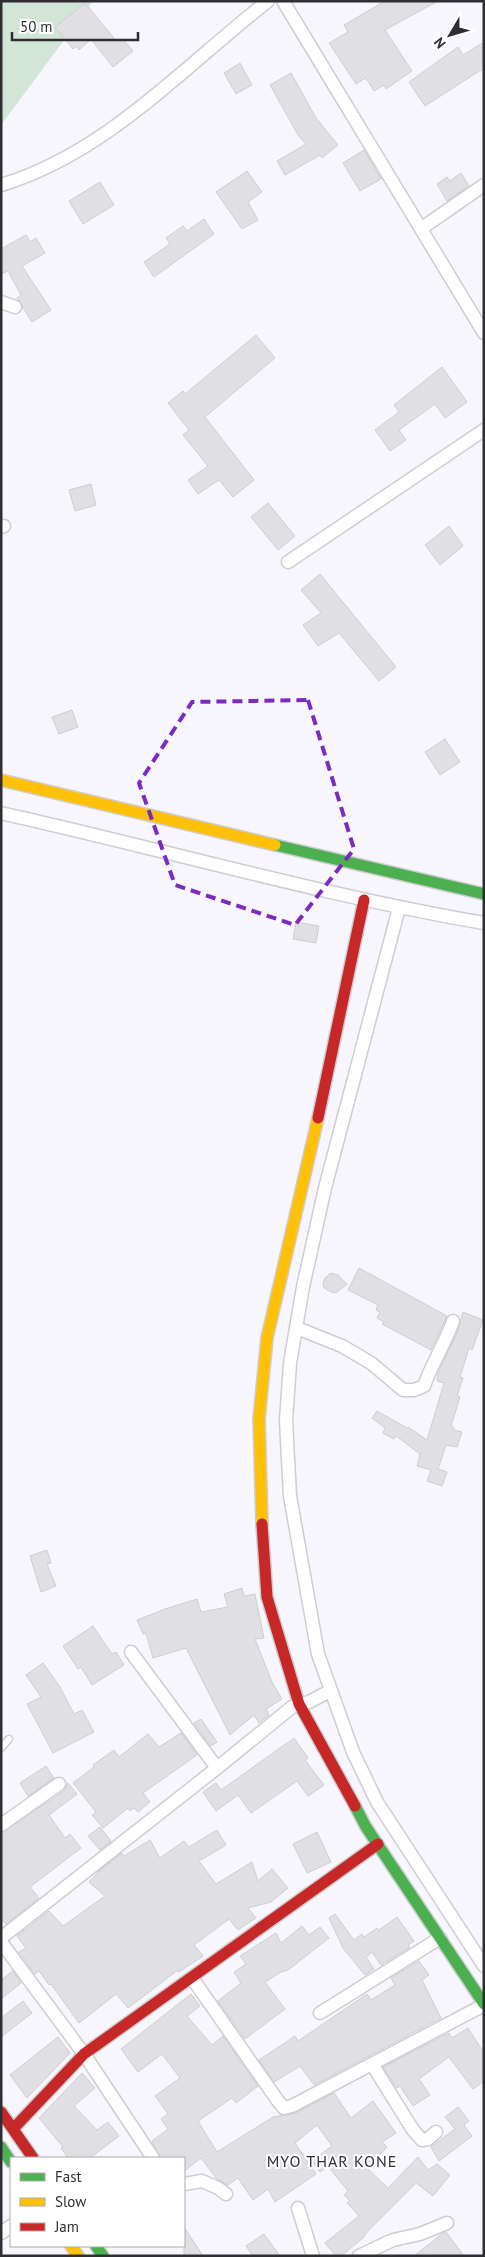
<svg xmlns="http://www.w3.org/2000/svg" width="485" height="2257" viewBox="0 0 485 2257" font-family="'PT Sans',sans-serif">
<rect width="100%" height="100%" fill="#f7f6fc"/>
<!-- green -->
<path fill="#d2e5d7" d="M1,1H93L1,125Z"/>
<!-- building -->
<path fill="#e0dfe4" stroke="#ceced2" d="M385,1H438L385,30L412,71L386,89L384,85L374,91L366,78L356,84L329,43L348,32L344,25Z
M85,3L118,43L123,39L133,51L113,67L91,39L79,50L76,46L73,49L55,27Z
M484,42V68L425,106L409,82L458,47L463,55Z
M240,63L252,85L236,94L224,73Z
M291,73L316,118L338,145L322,158L320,155L285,175L277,161L306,144L298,135L270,85Z
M364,150L381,179L360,191L343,163Z
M247,171L262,192L248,202L258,220L242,229L216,192Z
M461,173L469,186L447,201L437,184L447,177L450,181Z
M100,182L114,205L83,224L69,201Z
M204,219L214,234L154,277L144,262L170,244L166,238L183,226L187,231Z
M26,235L30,242L36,238L45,253L22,266L51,310L32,322L17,298L21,295L8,271L1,274V249Z
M256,335L275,358L205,417L254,480L233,497L219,480L198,494L188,480L208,466L183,435L189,430L168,403L183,391L185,394Z
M442,367L467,402L445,418L435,404L399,430L406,440L390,451L375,430L399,412L394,405Z
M91,484L96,505L75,511L69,490Z
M268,503L295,536L278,550L251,517Z
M449,526L463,546L440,565L425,545Z
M320,574L396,667L379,681L339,633L318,646L303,625L321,613L301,590Z
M72,710L78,727L59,734L52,717Z
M445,739L460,762L440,775L425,752Z
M296,922L319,926L316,943L293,939Z
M359,1268L447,1316L431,1350L382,1324L384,1322L377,1318L380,1312L376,1310L378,1305L348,1290Z
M331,1273L338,1275L347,1284L337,1292L333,1293L324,1288L323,1283L325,1278Z
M463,1312L483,1320L472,1350L469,1348L460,1377L463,1378L457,1396L460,1397L451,1426L454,1428V1430L462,1432L457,1447L446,1445L438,1469L447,1472L442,1486L427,1481L431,1470L417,1466L420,1454L396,1436L394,1439L383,1433L385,1428L372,1418L377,1411L407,1428L408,1427L427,1440L444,1383L437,1381L438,1373L457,1333Z
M47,1550L51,1563L47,1564L56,1586L41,1592L30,1556Z
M242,1588L244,1596L255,1594L264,1638L255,1639L272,1682L282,1699L266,1709L269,1715L259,1723L254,1715L230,1735L186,1648L153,1658L146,1633L143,1634L137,1620L165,1609L197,1599L201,1612L228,1607L224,1594Z
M93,1626L112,1654L116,1652L124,1665L92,1685L81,1667L78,1669L63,1646Z
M43,1663L60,1687L74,1714L82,1710L94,1732L53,1753L27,1704L41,1697L26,1675Z
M201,1719L217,1742L211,1746L194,1723Z
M181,1733L197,1755L143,1793L150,1802L138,1812L134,1808L130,1811L128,1808L103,1828L92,1815L96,1812L73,1783L94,1767L93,1765L114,1750L119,1757L148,1734L159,1747Z
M294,1738L308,1758L305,1760L324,1785L308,1796L297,1781L251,1813L238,1795L216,1811L203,1792L216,1783L221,1790Z
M46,1766L54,1778L28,1796L20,1783Z
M68,1783L77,1794L49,1815L65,1838L70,1834L81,1848L30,1887L39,1898L6,1924L1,1919V1833L64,1791Z
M100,1827L111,1841L100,1850L88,1836Z
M217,1830L226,1845L199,1861L216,1884L252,1862L258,1881L272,1869L288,1888L271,1902L248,1908L256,1918L238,1930L229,1919L194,1945L203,1956L179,1972L178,1970L128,2008L116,1994L79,2023L51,1984L49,1985L39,1971L35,1974L19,1952L26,1948L17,1936L49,1911L63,1926L105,1896L89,1882L99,1871L122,1853L124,1856L150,1840L160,1858L184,1841L189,1847Z
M317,1832L331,1862L307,1873L293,1844Z
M335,1914L354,1940L362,1934L364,1937L377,1928L379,1930L397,1917L414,1941L408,1945L410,1947L381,1965L372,1952L366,1957L374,1969L365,1975L343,1948L329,1918Z
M302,1926L309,1935L320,1927L329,1938L288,1970L281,1972L265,1982L285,2009L245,2039L218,2001L241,1983L234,1972L246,1964L240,1956L276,1933L281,1943Z
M419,1961L429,1975L422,1980L441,2018L314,2085L300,2066L274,2082L259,2060L295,2036L298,2041L367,1994L371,2000L395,1985L391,1978Z
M13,1971L21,1983L1,1999V1980Z
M191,1994L200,2006L187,2016L212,2045L223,2036L258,2086L236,2103L232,2098L198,2121L217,2152L273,2117L296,2113L334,2093L351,2118L373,2101L396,2133L382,2142L387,2147L367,2168L388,2188L418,2157L428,2170L437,2164L450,2175L433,2196L416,2183L368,2231L363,2238L341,2256H336L325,2243L359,2216L347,2203L350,2201L344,2195L348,2191L328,2166L320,2172L312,2161L332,2146L317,2125L295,2143L316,2174L275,2202L268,2189L253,2200L238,2178L228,2185L217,2179L201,2158L184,2171V2158H161L152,2141L168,2129L161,2119L168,2114L155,2096L180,2078L162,2054L138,2072L121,2049Z
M23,2001L32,2013L1,2037V2018Z
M468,2028L484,2053V2081L473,2089L449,2057L419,2079L430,2095L413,2106L400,2086L397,2088L383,2067L449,2033L452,2038Z
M58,2037L70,2053L27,2098L10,2075Z
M82,2073L95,2088L74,2106L97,2130L108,2122L119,2136L90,2158H68L61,2148L63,2147L39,2118Z
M458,2107L469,2121L464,2125L472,2136L439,2161L431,2147L455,2129L445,2117Z
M184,2227L203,2256H184Z
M446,2232L464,2256H414L442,2234Z
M264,2234L280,2256H253L246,2246Z"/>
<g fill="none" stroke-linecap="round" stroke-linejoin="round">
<!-- lane casing -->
<g stroke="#cecdd2" stroke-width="9">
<path id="lane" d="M1,1748L9,1739"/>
</g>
<!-- street casing -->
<g stroke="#cecdd2" stroke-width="15">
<path id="street" d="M283,1L484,333
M1,185C107,153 183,67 268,1
M422,228L484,185
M1,302L15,307
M1,527L4,526
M288,562L484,430
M1,813C162,849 321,895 484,923
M399,908L325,1188L303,1287L290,1363L286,1421L290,1496L318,1654L353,1752L377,1802L484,1966
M297,1328L342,1346L371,1363L403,1390H414L424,1386C432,1363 445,1344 453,1321
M131,1652L217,1768
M1,1825L59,1784
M1,1938L217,1768L292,1707L309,1702L330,1691
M1,1942L84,2054L153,2158
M192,1978L278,2101L284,2108L292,2106L484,2005
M320,2013L440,1938
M372,2064L413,2130L422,2140L428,2139L436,2132
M184,2184L202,2181L218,2188L226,2194
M298,2208L313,2256
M1,2233L11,2226
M359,2256L393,2240L420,2234L447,2223"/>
</g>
<!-- fast casing -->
<g stroke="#cecdd2" stroke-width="14">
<path id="fast" d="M275,845L484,894
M355,1806L366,1827L484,2004
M1,2147L11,2162
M96,2246L103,2256"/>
</g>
<!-- slow casing -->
<g stroke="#cecdd2" stroke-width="14">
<path id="slow" d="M1,780L275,845
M262,1524L259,1419L267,1338L318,1118
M71,2246L78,2256"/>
</g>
<!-- jam casing -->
<g stroke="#cecdd2" stroke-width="14">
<path id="jam" d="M318,1118L364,900
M262,1524L267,1597L299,1704L355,1806
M1,2112L33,2158
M13,2129L84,2054L378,1844"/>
</g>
<!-- lane -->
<use href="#lane" stroke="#fefeff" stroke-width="6"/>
<!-- street -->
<use href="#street" stroke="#fefeff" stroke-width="12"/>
<!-- fast -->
<use href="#fast" stroke="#4caf50" stroke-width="11"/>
<!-- slow -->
<use href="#slow" stroke="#ffc107" stroke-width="11"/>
<!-- jam -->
<use href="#jam" stroke="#c62828" stroke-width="11"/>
</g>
<!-- marked area -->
<path fill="none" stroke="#7b2cbf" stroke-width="4" stroke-dasharray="10 6" stroke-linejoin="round" d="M308,700L354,849L295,925L175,885L139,783L192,702Z"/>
<g text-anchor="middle" stroke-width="4" stroke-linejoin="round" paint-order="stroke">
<!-- quarter labels -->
<g font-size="16" letter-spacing="1" fill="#2f2d36" stroke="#fff">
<text x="332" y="2167">MYO THAR KONE</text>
</g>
</g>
<!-- border -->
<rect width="485" height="2257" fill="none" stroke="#2f2e33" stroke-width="5"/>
<!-- legend -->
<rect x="10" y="2157" width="175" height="90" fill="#ffffff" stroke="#acabad"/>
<rect x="20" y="2173" width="25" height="8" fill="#4caf50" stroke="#acabad"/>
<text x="55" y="2182" font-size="15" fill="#2f2e33">Fast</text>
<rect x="20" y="2198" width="25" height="8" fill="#ffc107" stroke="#acabad"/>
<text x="55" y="2207" font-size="15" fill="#2f2e33">Slow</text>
<rect x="20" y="2223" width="25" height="8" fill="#c62828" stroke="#acabad"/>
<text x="55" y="2232" font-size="15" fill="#2f2e33">Jam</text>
<!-- north arrow -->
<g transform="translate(450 35) rotate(232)" stroke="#ffffff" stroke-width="4" paint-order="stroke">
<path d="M0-4L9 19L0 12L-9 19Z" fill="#2f2e33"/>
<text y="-8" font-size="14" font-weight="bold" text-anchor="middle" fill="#2f2e33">N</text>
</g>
<!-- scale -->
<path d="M12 32v8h126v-8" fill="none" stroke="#2f2e33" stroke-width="2.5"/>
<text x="20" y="32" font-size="15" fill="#2f2e33" stroke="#ffffff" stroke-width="4" paint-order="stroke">50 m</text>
</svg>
